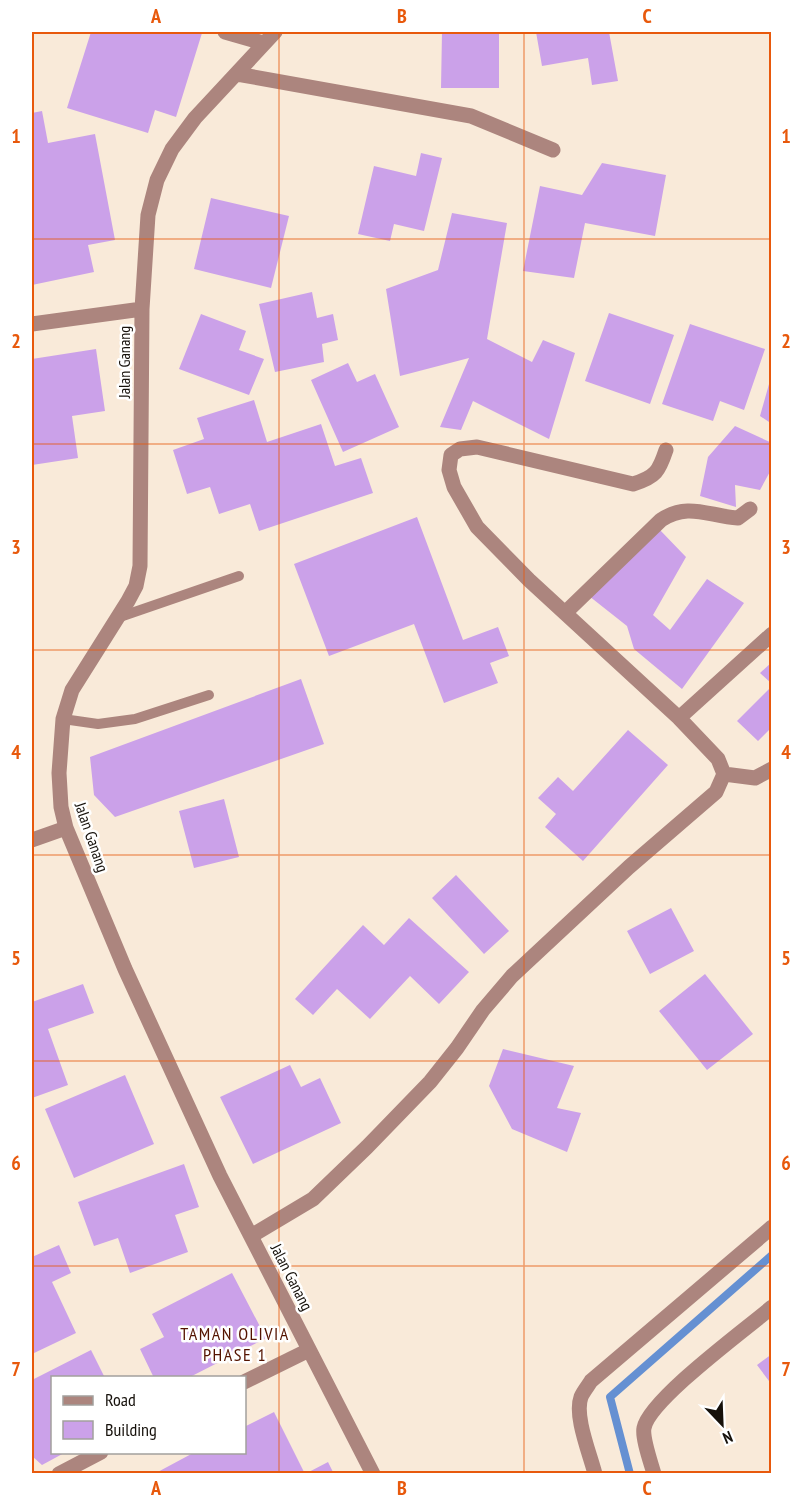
<svg xmlns="http://www.w3.org/2000/svg" width="803" height="1505" viewBox="0 0 803 1505" font-family="'PT Sans Narrow',sans-serif">
<rect width="100%" height="100%" fill="#f9ead9"/>
<g fill="none" stroke-linecap="round" stroke-linejoin="round">
<!-- stream -->
<path stroke="#6590d2" stroke-width="8" d="M630,1474L610,1397L772,1255"/>
</g>
<!-- building -->
<path fill="#cba1e9" d="M91,32H197L202,33L176,117L155,110L148,133L67,108Z
M442,32H499V88H441Z
M536,32H609L618,81L592,85L588,58L542,66Z
M42,111L48,143L95,134L115,240L88,245L94,272L32,285V113Z
M421,153L442,158L424,231L394,224L390,241L358,234L374,166L416,176Z
M602,163L666,175L655,236L585,223L574,278L523,271L540,186L582,195Z
M211,198L289,216L271,288L194,269Z
M452,213L507,223L487,339L532,362L543,340L575,353L549,439L473,401L461,430L440,427L469,358L400,376L386,289L438,270Z
M312,292L317,318L333,314L338,340L322,344L324,362L275,372L259,304Z
M609,313L674,335L650,404L585,381Z
M201,314L246,331L239,350L264,359L249,395L179,369Z
M690,324L765,349L744,410L720,401L713,421L662,404Z
M96,349L105,411L72,416L78,458L32,465V359Z
M348,363L357,382L375,374L399,427L343,452L311,380Z
M771,377H772V424L760,416Z
M254,400L267,442L321,424L335,466L361,458L373,493L259,531L250,504L219,514L210,487L187,494L173,450L204,439L197,418Z
M735,426L772,443V468L760,490L735,485L736,507L700,496L708,457Z
M417,517L463,640L498,627L509,656L490,663L498,683L444,703L414,624L329,656L294,564Z
M659,529L686,557L653,615L670,630L707,579L744,603L682,689L634,649L627,626L589,596Z
M772,662V684L760,673Z
M301,679L324,744L115,817L94,795L90,757Z
M772,686V727L758,741L737,721Z
M628,730L668,765L583,861L545,827L556,814L538,798L558,777L573,791Z
M224,799L239,857L194,868L179,811Z
M456,875L509,931L484,954L432,898Z
M671,908L694,951L650,974L627,931Z
M409,918L469,972L439,1004L410,976L370,1019L337,989L313,1015L295,999L363,925L384,945Z
M705,974L753,1034L707,1070L659,1011Z
M83,984L94,1013L48,1029L68,1085L32,1098V1002Z
M503,1049L574,1066L557,1108L581,1113L567,1152L512,1129L489,1086Z
M290,1065L301,1087L320,1078L341,1123L253,1164L220,1097Z
M125,1075L154,1144L74,1178L45,1109Z
M184,1164L199,1207L175,1215L188,1252L130,1273L118,1238L94,1246L78,1202Z
M59,1245L71,1273L52,1282L76,1333L32,1354V1257Z
M232,1273L266,1338L188,1378H154L140,1349L164,1337L152,1314Z
M91,1350L105,1378H52V1452H66L42,1465L32,1456V1380Z
M772,1354V1385L757,1365Z
M274,1412L305,1474H154L195,1452H244V1427Z
M328,1462L334,1474H305Z"/>
<g fill="none" stroke-linecap="round" stroke-linejoin="round">
<!-- lane -->
<path stroke="#ac857e" stroke-width="10" d="M117,618L239,576
M63,719L98,724L135,719L209,695"/>
<!-- street -->
<path stroke="#ac857e" stroke-width="15" d="M225,32L263,43
M275,32L195,118L172,149L157,180L148,215L142,309L140,566L136,586L128,601L72,690L63,719L59,773L61,807L66,828L125,969L220,1176L373,1474
M237,74L471,116L553,150
M32,324L142,309
M565,613L661,520C688,502 708,516 738,518L750,509
M679,718L772,634
M724,774L755,778L772,769
M32,840L66,828
M251,1236L313,1199L367,1147L430,1082L457,1048L483,1010L512,976L629,867L716,792L724,774L718,759L679,718L529,580L477,527L454,487L449,470L451,455L460,449L477,447L633,484C656,477 659,471 666,450
M244,1382L309,1350
M59,1474L101,1452
M595,1474C590,1454 574,1416 581,1397C583,1392 588,1386 591,1381L772,1227
M654,1474C651,1463 642,1438 644,1428C649,1400 746,1329 772,1307"/>
</g>
<!-- grid -->
<path fill="none" stroke="#e8590c" stroke-width="1.5" stroke-opacity="0.55" d="M279,32V1474M524,32V1474M32,239H772M32,444H772M32,650H772M32,855H772M32,1061H772M32,1266H772"/>
<g text-anchor="middle" stroke-width="5" stroke-linejoin="round" paint-order="stroke">
<!-- street labels -->
<g font-size="16" fill="#16110b" stroke="#fff">
<text transform="translate(124 362) rotate(-90)" y="6">Jalan Ganang</text>
<text transform="translate(92 837) rotate(71)" y="6">Jalan Ganang</text>
<text transform="translate(292 1277) rotate(63)" y="6">Jalan Ganang</text>
</g>
<!-- neighbourhood labels -->
<g font-size="18" letter-spacing="1.5" fill="#541300" stroke="#fff">
<text x="235" y="1340">TAMAN OLIVIA<tspan x="235" dy="21">PHASE 1</tspan></text>
</g>
</g>
<!-- border -->
<rect width="803" height="1505" fill="none" stroke="#ffffff" stroke-width="66"/>
<!-- legend -->
<rect x="51" y="1376" width="195" height="78" fill="#ffffff" stroke="#a2a09d" stroke-width="1.5"/>
<rect x="63" y="1396" width="30" height="9" fill="#ac857e" stroke="#a2a09d" stroke-width="1.5"/>
<text x="105" y="1406" font-size="18" fill="#16110b">Road</text>
<rect x="63" y="1421" width="30" height="18" fill="#cba1e9" stroke="#a2a09d" stroke-width="1.5"/>
<text x="105" y="1436" font-size="18" fill="#16110b">Building</text>
<!-- north arrow -->
<g transform="translate(722 1424) rotate(157)" stroke="#ffffff" stroke-width="4.5" paint-order="stroke">
<path d="M0-4.5L10 22L0 15L-10 22Z" fill="#16110b"/>
<text y="-9" font-size="16" font-weight="bold" text-anchor="middle" fill="#16110b">N</text>
</g>
<rect x="33" y="33" width="737" height="1439" fill="none" stroke="#e8590c" stroke-width="2"/>
<g font-size="20" text-anchor="middle" font-weight="bold" fill="#e8590c">
<text x="156" y="23">A</text>
<text x="402" y="23">B</text>
<text x="647" y="23">C</text>
<text x="16" y="143">1</text>
<text x="786" y="143">1</text>
<text x="16" y="348">2</text>
<text x="786" y="348">2</text>
<text x="16" y="554">3</text>
<text x="786" y="554">3</text>
<text x="16" y="759">4</text>
<text x="786" y="759">4</text>
<text x="16" y="965">5</text>
<text x="786" y="965">5</text>
<text x="16" y="1170">6</text>
<text x="786" y="1170">6</text>
<text x="16" y="1376">7</text>
<text x="786" y="1376">7</text>
<text x="156" y="1495">A</text>
<text x="402" y="1495">B</text>
<text x="647" y="1495">C</text>
</g>
</svg>
